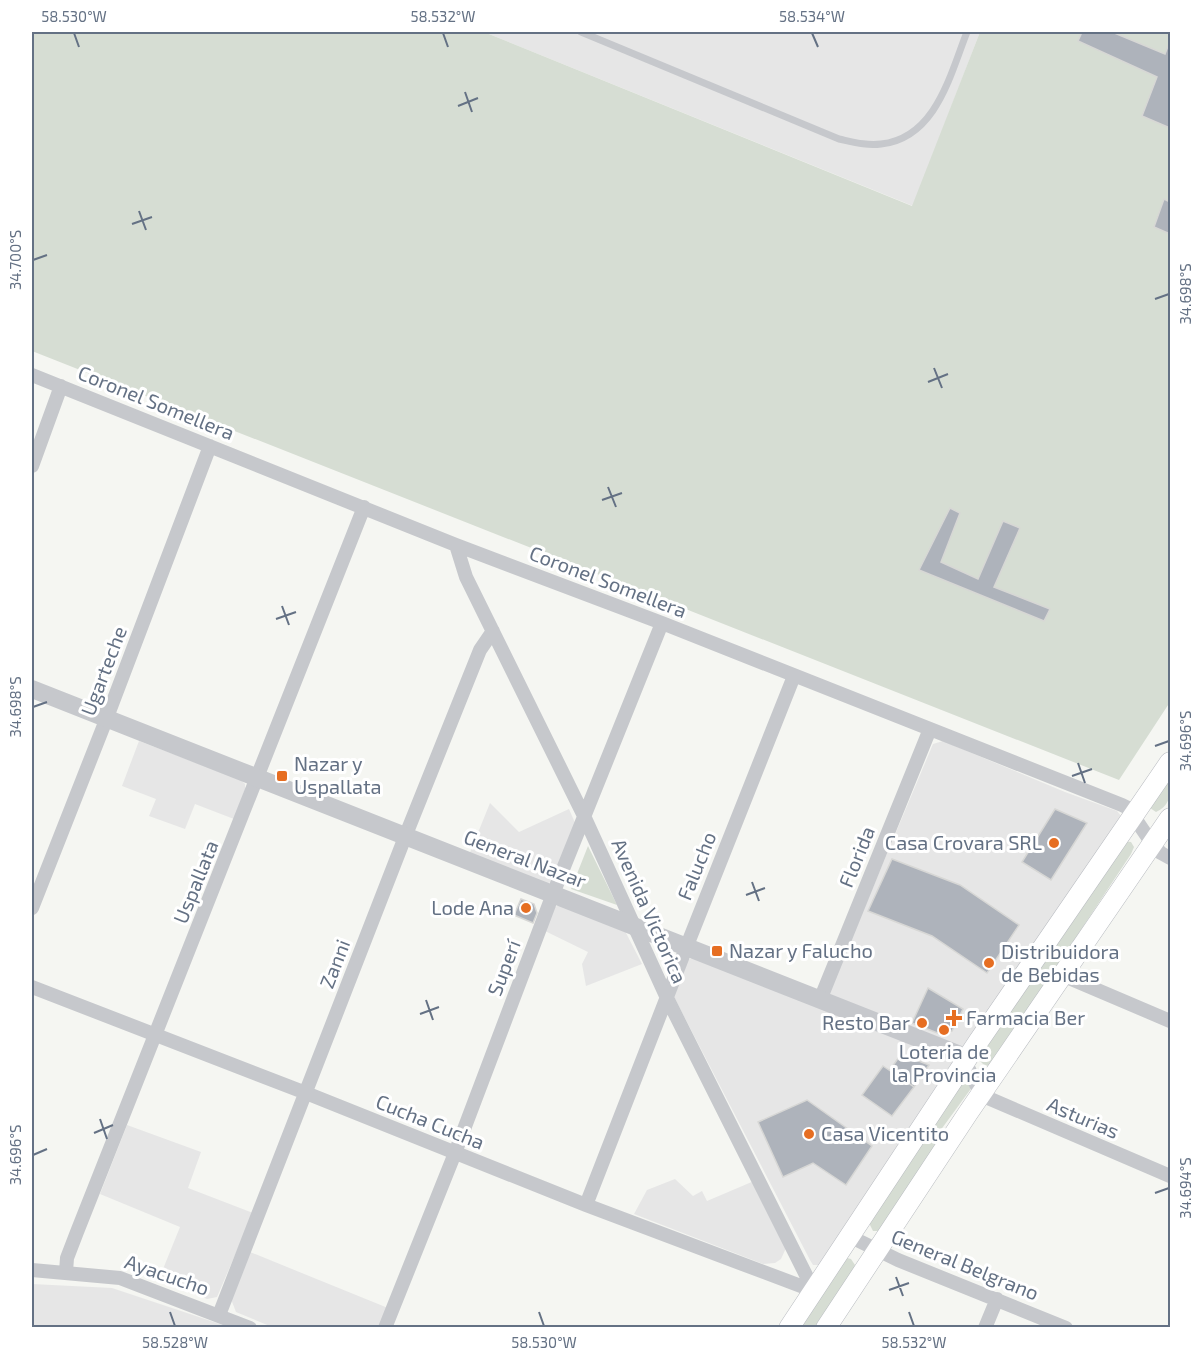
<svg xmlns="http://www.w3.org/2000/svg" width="1202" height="1359" viewBox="0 0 1202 1359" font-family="'Exo 2',sans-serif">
<rect width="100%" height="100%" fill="#f5f6f2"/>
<!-- built -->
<path fill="#e6e6e6" d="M484,32H980L913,206Z
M139,741L241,780L245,784V789L234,819L195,804L185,829L149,816L156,799L122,786Z
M943,741L1065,792L1117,811L1121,816L964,1046L956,1047L834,999L829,992L933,744Z
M490,803L519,832L569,809L576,825L551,882L546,884L469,855Z
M559,905L625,931L642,964L586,986L582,964L588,952L545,931L553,908Z
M692,958L952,1060L953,1064L821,1265H813L810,1260L673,995L685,961Z
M127,1125L201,1152L188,1188L253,1213L217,1297L207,1299L159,1279L180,1227L100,1194Z
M675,1179L693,1196L702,1191L707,1201L754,1181L786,1248L781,1259L775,1263L763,1264L634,1214L647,1190Z
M250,1252L388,1308L380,1327H272L236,1312L231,1299Z
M32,1284L112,1288L229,1327H32Z"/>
<!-- green -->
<path fill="#d6ddd3" d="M32,32H484L912,206L980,32H1170V702L1119,780L32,351Z
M1170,770C1170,787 1174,804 1156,812L1150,808L1149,805Z
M1123,841L1131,842L1134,847L1131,854L993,1063L988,1066L983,1064L979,1060L980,1055Z
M588,846L617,905L571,889Z
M966,1078L971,1085L970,1090L940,1131L934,1151L880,1231H873L869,1223L962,1081Z
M847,1258L851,1259L855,1265L852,1274L816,1327L796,1328Z"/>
<!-- building -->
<path fill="#aeb3bb" stroke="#d7d7d5" stroke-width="1.5" d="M1082,32H1112L1165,54L1170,41V128L1142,116L1157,77L1078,41Z
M1164,199L1170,202V234L1154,227Z
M950,508L960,513L941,562L978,579L1003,521L1020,528L994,587L1050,609L1044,621L919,570Z
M1055,809L1087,823L1051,880L1022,862Z
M892,859L960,885L1019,925L987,973L932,936L868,911Z
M521,899L534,904L537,913L533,923L514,915Z
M928,988L963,1009L952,1031L940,1034L912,1023Z
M901,1054L929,1065L914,1087L890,1070Z
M883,1066L914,1087L892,1116L862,1095Z
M807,1100L872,1146L846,1185L813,1163L783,1177L758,1122Z"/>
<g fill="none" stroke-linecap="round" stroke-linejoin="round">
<!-- secondary casing -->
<g stroke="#b8bbc0" stroke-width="21">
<path id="secondary" d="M789,1328L978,1042L1170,762
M826,1328L968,1113L1170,818"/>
</g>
<!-- service -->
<path stroke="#c6c8cc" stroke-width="7" d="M581,32L839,139C853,142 867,146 881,144C936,138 950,75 967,32"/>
<!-- minor -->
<path stroke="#c6c8cc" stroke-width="14" d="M32,375L456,545L662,623L1122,805L1128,808L1153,845L1161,853L1170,858
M32,466L61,386
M456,545L466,577L584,816L667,998L814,1291
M32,908L106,720L210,446
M1062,975L1170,1021
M32,987L306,1093L586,1205L814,1291
M820,1000L930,729
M965,1061L981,1095L1170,1176
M586,1205L686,948L794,676
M849,1236L898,1260L1066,1328
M32,1270L120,1278L250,1328
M66,1272L67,1258L77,1232L364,507
M219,1315L405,837L480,650L493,631
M385,1328L455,1153L553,894L662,623
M985,1328L997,1299"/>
<!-- tertiary -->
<path stroke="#c6c8cc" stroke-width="18" d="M32,689L958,1054L965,1061"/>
<!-- secondary -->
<use href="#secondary" stroke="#fff" stroke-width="20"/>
</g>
<!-- ticks -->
<path fill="none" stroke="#647184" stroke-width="2" d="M74,33L79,47M443,33L448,47M812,33L818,47M465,92L472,112M458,106L478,98M139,211L146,230M132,224L152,217M33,260L47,255M1155,299L1169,294M934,368L942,388M928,382L948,374M608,487L616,507M602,500L622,493M282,606L289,625M276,619L296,612M33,707L47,702M1155,746L1169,741M1078,763L1085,783M1072,776L1092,769M752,882L759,901M746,895L765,888M426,1000L433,1020M420,1014L439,1007M100,1119L107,1139M94,1133L113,1125M33,1155L47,1149M1155,1193L1169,1188M896,1277L903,1296M889,1290L909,1283M170,1312L175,1326M539,1312L544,1326M909,1312L914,1326"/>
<!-- markers -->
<g fill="#e66e22" stroke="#fff" stroke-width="2">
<rect x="276" y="770" width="12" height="12" rx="3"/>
<circle cx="1054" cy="843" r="6"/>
<circle cx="526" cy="908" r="6"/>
<rect x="711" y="945" width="12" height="12" rx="3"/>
<circle cx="989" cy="963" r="6"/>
<path d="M951 1009h6v6h6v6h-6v6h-6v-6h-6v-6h6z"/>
<circle cx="922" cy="1023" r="6"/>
<circle cx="944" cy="1030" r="6"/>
<circle cx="809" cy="1134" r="6"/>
</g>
<g text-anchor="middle" stroke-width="6" stroke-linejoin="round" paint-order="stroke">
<!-- street labels -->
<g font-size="20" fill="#647184" stroke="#fff">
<text transform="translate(156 403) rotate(22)" y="7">Coronel Somellera</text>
<text transform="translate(608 582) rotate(21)" y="7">Coronel Somellera</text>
<text transform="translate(104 671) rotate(-69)" y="7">Ugarteche</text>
<text transform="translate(857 857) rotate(-68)" y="7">Florida</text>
<text transform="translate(525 859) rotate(21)" y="7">General Nazar</text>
<text transform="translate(697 866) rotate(-68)" y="7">Falucho</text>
<text transform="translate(196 882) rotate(-68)" y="7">Uspallata</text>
<text transform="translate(649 911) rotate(66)" y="7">Avenida Victorica</text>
<text transform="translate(335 964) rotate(-69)" y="7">Zanni</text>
<text transform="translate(504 968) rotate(-69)" y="7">Superí</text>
<text transform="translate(1083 1118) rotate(23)" y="7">Asturias</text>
<text transform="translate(430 1122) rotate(22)" y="7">Cucha Cucha</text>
<text transform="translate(965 1265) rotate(22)" y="7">General Belgrano</text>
<text transform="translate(167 1275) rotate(19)" y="7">Ayacucho</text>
</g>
<!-- poi labels -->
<g font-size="20" fill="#647184" stroke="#fff" text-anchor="start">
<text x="294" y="771">Nazar y<tspan x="294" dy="23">Uspallata</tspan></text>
<text x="1042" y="850" text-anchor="end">Casa Crovara SRL</text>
<text x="514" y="915" text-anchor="end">Lode Ana</text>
<text x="729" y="958">Nazar y Falucho</text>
<text x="1001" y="959">Distribuidora<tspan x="1001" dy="23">de Bebidas</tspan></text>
<text x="966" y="1025">Farmacia Ber</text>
<text x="910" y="1030" text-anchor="end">Resto Bar</text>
<text x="944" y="1059" text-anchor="middle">Loteria de<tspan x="944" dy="23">la Provincia</tspan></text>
<text x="821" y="1141">Casa Vicentito</text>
</g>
</g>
<!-- border -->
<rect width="1202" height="1359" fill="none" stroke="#ffffff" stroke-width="66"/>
<rect x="33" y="33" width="1136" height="1293" fill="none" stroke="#647184" stroke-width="2"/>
<g font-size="15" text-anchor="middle" fill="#647184">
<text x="74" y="22">58.530°W</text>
<text x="443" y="22">58.532°W</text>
<text x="812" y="22">58.534°W</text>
<text transform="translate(16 260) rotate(-90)" y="5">34.700°S</text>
<text transform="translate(1186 294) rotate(-90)" y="5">34.698°S</text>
<text transform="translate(16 707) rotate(-90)" y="5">34.698°S</text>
<text transform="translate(1186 741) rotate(-90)" y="5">34.696°S</text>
<text transform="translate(16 1155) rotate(-90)" y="5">34.696°S</text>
<text transform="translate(1186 1188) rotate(-90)" y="5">34.694°S</text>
<text x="175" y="1348">58.528°W</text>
<text x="544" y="1348">58.530°W</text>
<text x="914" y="1348">58.532°W</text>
</g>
</svg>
